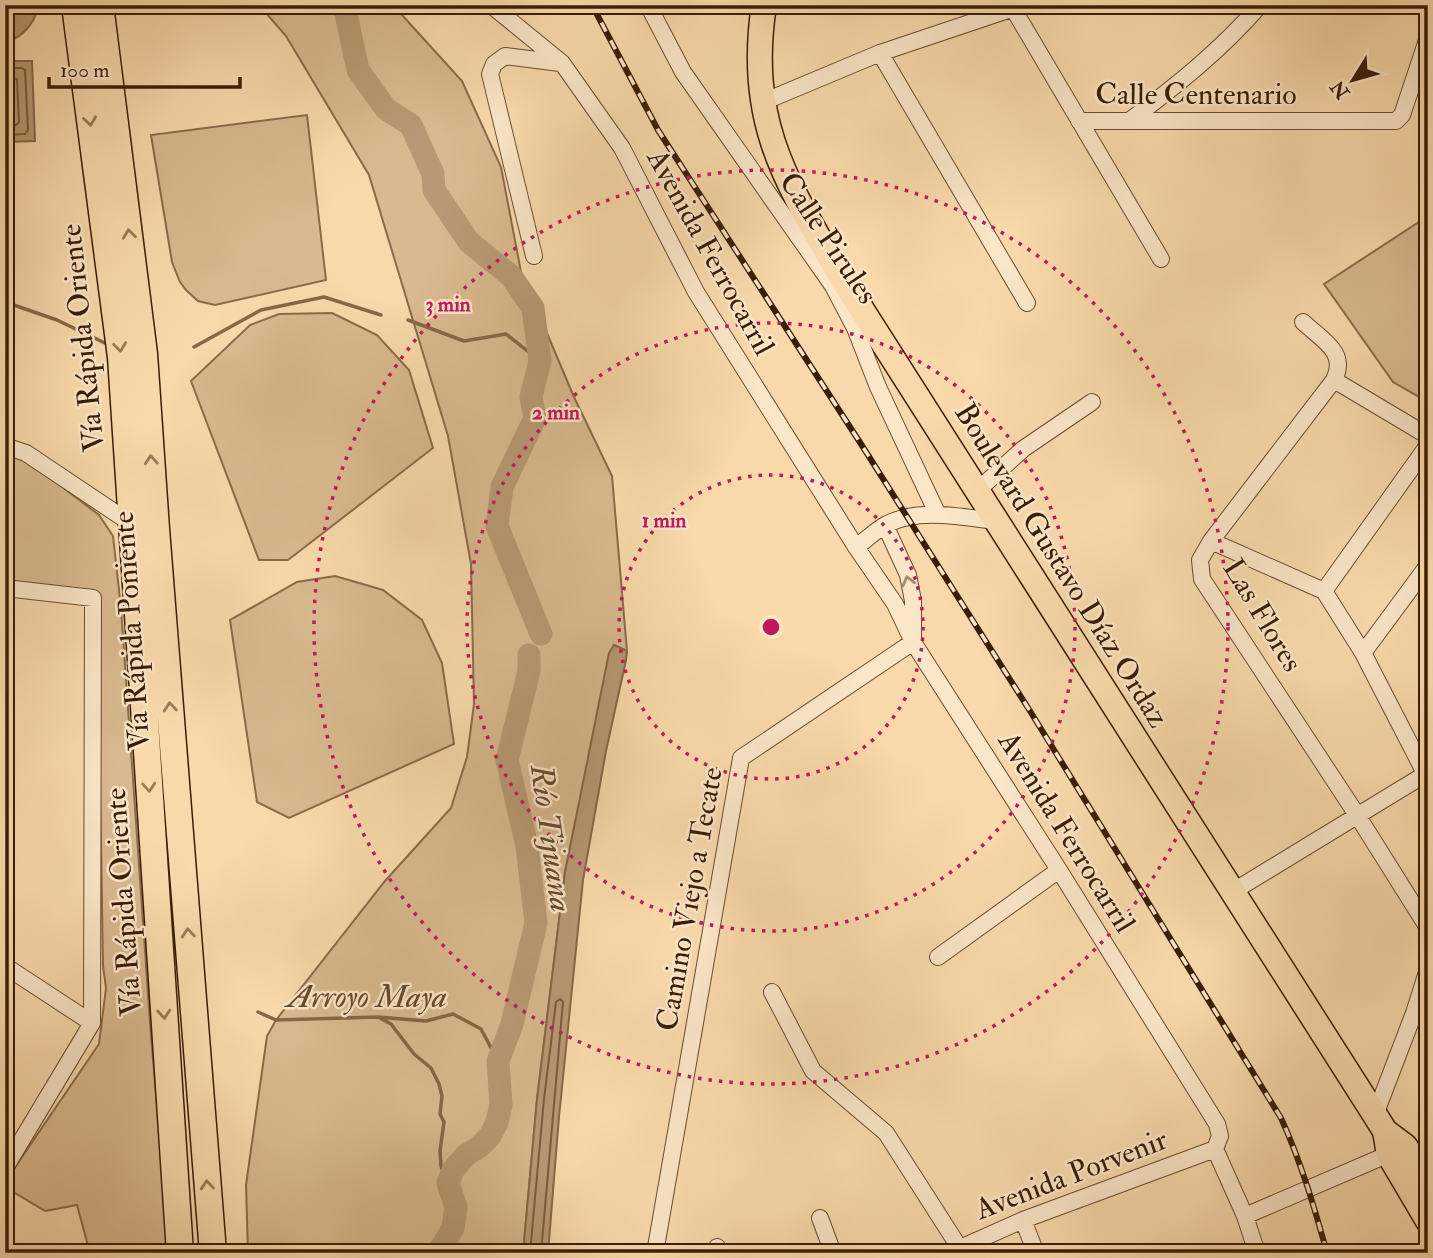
<svg xmlns="http://www.w3.org/2000/svg" width="1433" height="1258" viewBox="0 0 1433 1258" font-family="'IM FELL Double Pica',serif">
<rect width="100%" height="100%" fill="#f9d9ab"/>
<filter id="stains"><feTurbulence type="fractalNoise" baseFrequency=".00286" numOctaves="4"/><feColorMatrix values="0 0 0 0 .2 0 0 0 0 .09 0 0 0 0 .02 0 0 0 .5 -.17"/></filter>
<radialGradient id="worn" r=".72"><stop offset=".6" stop-color="#630" stop-opacity="0"/><stop offset="1" stop-color="#630" stop-opacity=".3"/></radialGradient>
<!-- green -->
<path fill="#d9b98f" stroke="#8a6b4a" stroke-width="2" d="M259,5H393L462,81L501,167L521,272L574,397L612,476L627,651L614,645L565,872L537,1099L523,1253H248L246,1185L267,1036L276,1020L385,881L451,808L467,757L474,704L471,564L448,436L369,175L286,36Z
M307,115L326,280L215,305L198,301L186,290L180,282L172,262L151,135Z
M1428,216V402L1393,382L1324,284Z
M332,313L377,335L409,370L433,448L288,560H259L191,381L250,325L279,314Z
M5,453L24,458L99,515L113,536L121,608L151,1036L170,1253H90L77,1205L45,1211L5,1187V1182L99,1044L106,988L103,966L97,594L5,580Z
M335,576L383,590L422,620L442,663L454,744L289,818L257,802L230,620L297,582Z"/>
<!-- water -->
<path fill="#b89973" stroke="#866747" stroke-width="2" d="M5,5L39,6C33,25 24,36 5,43Z
M5,61H32L35,141L5,142Z
M614,645L627,651L626,660L606,751L583,880L559,1117L548,1253H523L537,1099L565,872L609,653Z"/>
<g fill="none" stroke-linecap="round" stroke-linejoin="round">
<!-- shore -->
<path stroke="#795b3c" stroke-width="2" d="M5,68H22L25,70L28,130L25,134L5,135
M5,77L17,79L19,122L16,125L5,126
M530,1253L544,1099L556,1002L560,999L563,1002L541,1253"/>
<!-- stream -->
<path stroke="#866747" stroke-width="3.5" d="M5,302L57,320L109,345
M408,320L464,341L506,334L540,361
M194,347L261,310L324,297L381,315
M258,1012L276,1020L378,1017L426,1021L453,1014L481,1029L498,1061
M380,1018L391,1024L414,1054L431,1068L439,1084L442,1096L440,1114L444,1122L440,1151L441,1166L448,1183"/>
<!-- river -->
<path stroke="#b89973" stroke-width="23" d="M344,5L358,70L386,109L411,125L433,174L434,190L469,242L511,276L533,308L540,361L531,397L535,418L502,487L497,526L541,634
M438,1253L453,1228L456,1207L448,1183L453,1170L466,1155L479,1147L490,1136L497,1122L501,1105L498,1061L512,1024L536,923L527,846L507,760L529,671V655"/>
<!-- minor casing -->
<g stroke="#6a4c2f" stroke-width="18">
<path id="minor" d="M491,5L562,63L622,148L696,292L856,547L895,604L913,642L1059,870L1217,1124L1220,1136L1215,1149
M648,5L683,72L833,286L855,328L878,387L938,515
M1014,10L1161,259
M880,53L1027,303
M763,102L880,53L1023,5
M1079,121H1396L1402,115L1428,37
M1129,121C1176,86 1221,50 1260,5
M534,256L490,74L494,64L505,56L560,63
M1303,322C1322,340 1348,352 1334,380L1211,541L1200,560L1202,579L1357,815L1428,928
M1334,380L1428,436
M5,446L26,453L132,524
M978,490L1023,449L1092,402
M1211,541L1324,591L1363,653L1428,779
M856,547C866,540 876,530 887,524C920,508 960,517 995,521
M5,588L93,598L92,1023L5,1168
M1324,591L1428,445
M1363,653L1428,565
M1232,892L1424,775L1428,769
M938,957L1059,870
M5,966L92,1023
M772,992L813,1071L886,1133L959,1247
M1375,1115L1414,1013L1428,969
M1215,1149L1245,1216L1257,1253
M1245,1216L1396,1151
M820,1218L833,1253
M1023,1220L1036,1253
M655,1253L741,758L913,642V601L908,575L885,525
M716,1253L717,1247
M949,1253L1023,1220L1215,1149"/>
</g>
<!-- primary casing -->
<g stroke="#3a1d06" stroke-width="27">
<path id="primary" d="M764,5C746,123 787,183 843,280L1375,1115L1385,1131L1389,1155L1428,1221
M1385,1131L1405,1146L1428,1181"/>
</g>
<!-- trunk casing -->
<g stroke="#3a1d06" stroke-width="29">
<path id="trunk" d="M75,5L121,357L180,1253
M100,5L144,354L156,529L213,1253"/>
</g>
<!-- minor -->
<use href="#minor" stroke="#fbe6c8" stroke-width="16"/>
<!-- primary -->
<use href="#primary" stroke="#f9d9ab" stroke-width="24"/>
<!-- trunk -->
<use href="#trunk" stroke="#f9d9ab" stroke-width="26"/>
<!-- rail casing -->
<g stroke="#3a1d06" stroke-width="6">
<path id="rail" d="M592,5L658,130L861,444L1030,711L1281,1118C1301,1162 1314,1206 1327,1253"/>
</g>
<!-- rail -->
<use href="#rail" stroke="#fbe6c8" stroke-width="3.5" stroke-dasharray="10" stroke-linecap="butt"/>
</g>
<!-- one-way arrows -->
<defs><path id="oneway-chevron" d="M-2-3.5L2.5 0L-2 3.5" fill="none" stroke-width="1.6" stroke-linecap="round" stroke-linejoin="round" transform="scale(1.75)"/></defs>
<g stroke="#9a7b58">
<use href="#oneway-chevron" transform="translate(90 121) rotate(82)"/>
<use href="#oneway-chevron" transform="translate(129 234) rotate(-97)"/>
<use href="#oneway-chevron" transform="translate(120 347) rotate(83)"/>
<use href="#oneway-chevron" transform="translate(151 460) rotate(-94)"/>
<use href="#oneway-chevron" transform="translate(170 707) rotate(-95)"/>
<use href="#oneway-chevron" transform="translate(149 787) rotate(86)"/>
<use href="#oneway-chevron" transform="translate(188 933) rotate(-95)"/>
<use href="#oneway-chevron" transform="translate(164 1014) rotate(86)"/>
<use href="#oneway-chevron" transform="translate(207 1185) rotate(-95)"/>
</g>
<use stroke="#a48c71" href="#oneway-chevron" transform="translate(908 581) rotate(-104)"/>
<!-- distance rings -->
<g fill="none" stroke="#c2185b" stroke-width="3.5" stroke-dasharray="3.5 7">
<circle cx="771" cy="627" r="152"/>
<circle cx="771" cy="627" r="304"/>
<circle cx="771" cy="627" r="457"/>
</g>
<g text-anchor="middle" stroke-width="5" stroke-linejoin="round" paint-order="stroke">
<!-- street labels -->
<g font-size="30" fill="#3a1d06" stroke="#fbe6c8">
<text x="1196" y="104">Calle Centenario</text>
<text transform="translate(829 238) rotate(56)" y="10">Calle Pirules</text>
<text transform="translate(711 252) rotate(61)" y="10">Avenida Ferrocarril</text>
<text transform="translate(82 338) rotate(-96)" y="10">Vía Rápida Oriente</text>
<text transform="translate(1062 565) rotate(58)" y="10">Boulevard Gustavo Díaz Ordaz</text>
<text transform="translate(1263 615) rotate(59)" y="10">Las Flores</text>
<text transform="translate(131 631) rotate(-94)" y="10">Vía Rápida Poniente</text>
<text transform="translate(1067 832) rotate(58)" y="10">Avenida Ferrocarril</text>
<text transform="translate(689 899) rotate(-80)" y="10">Camino Viejo a Tecate</text>
<text transform="translate(123 902) rotate(-94)" y="10">Vía Rápida Oriente</text>
<text transform="translate(1071 1174) rotate(-21)" y="10">Avenida Porvenir</text>
</g>
<!-- water labels -->
<g font-size="32" font-style="italic" fill="#66482c" stroke="#fbe6c8">
<text transform="translate(552 838) rotate(82)" y="11">Río Tijuana</text>
<text x="367" y="1007">Arroyo Maya</text>
</g>
</g>
<circle cx="771" cy="627" r="10" fill="#c2185b" stroke="#fbe6c8" stroke-width="3.5"/>
<g font-size="21" text-anchor="middle" font-weight="bold" fill="#c2185b" stroke="#fbe6c8" stroke-width="5" stroke-linejoin="round" paint-order="stroke">
<text x="448" y="311">3 min</text>
<text x="556" y="419">2 min</text>
<text x="664" y="527">1 min</text>
</g>
<!-- margin -->
<rect width="1433" height="1258" fill="none" stroke="#f9d9ab" stroke-width="28"/>
<rect x="7" y="7" width="1419" height="1244" fill="none" stroke="#3a1d06" stroke-width="3.5"/>
<rect x="14" y="14" width="1405" height="1230" fill="none" stroke="#3a1d06" stroke-width="2"/>
<!-- north arrow -->
<g transform="translate(1353 80) rotate(233)" stroke="#fbe6c8" stroke-width="5" paint-order="stroke">
<path d="M0-5L12 26L0 18L-12 26Z" fill="#3a1d06"/>
<text y="-10" font-size="19" font-weight="bold" text-anchor="middle" fill="#3a1d06">N</text>
</g>
<!-- scale -->
<path d="M49 77v10h191v-10" fill="none" stroke="#3a1d06" stroke-width="3.5"/>
<text x="60" y="77" font-size="21" fill="#3a1d06" stroke="#fbe6c8" stroke-width="5" paint-order="stroke">100 m</text>
<rect width="100%" height="100%" filter="url(#stains)"/>
<rect width="100%" height="100%" fill="url(#worn)"/>
</svg>
